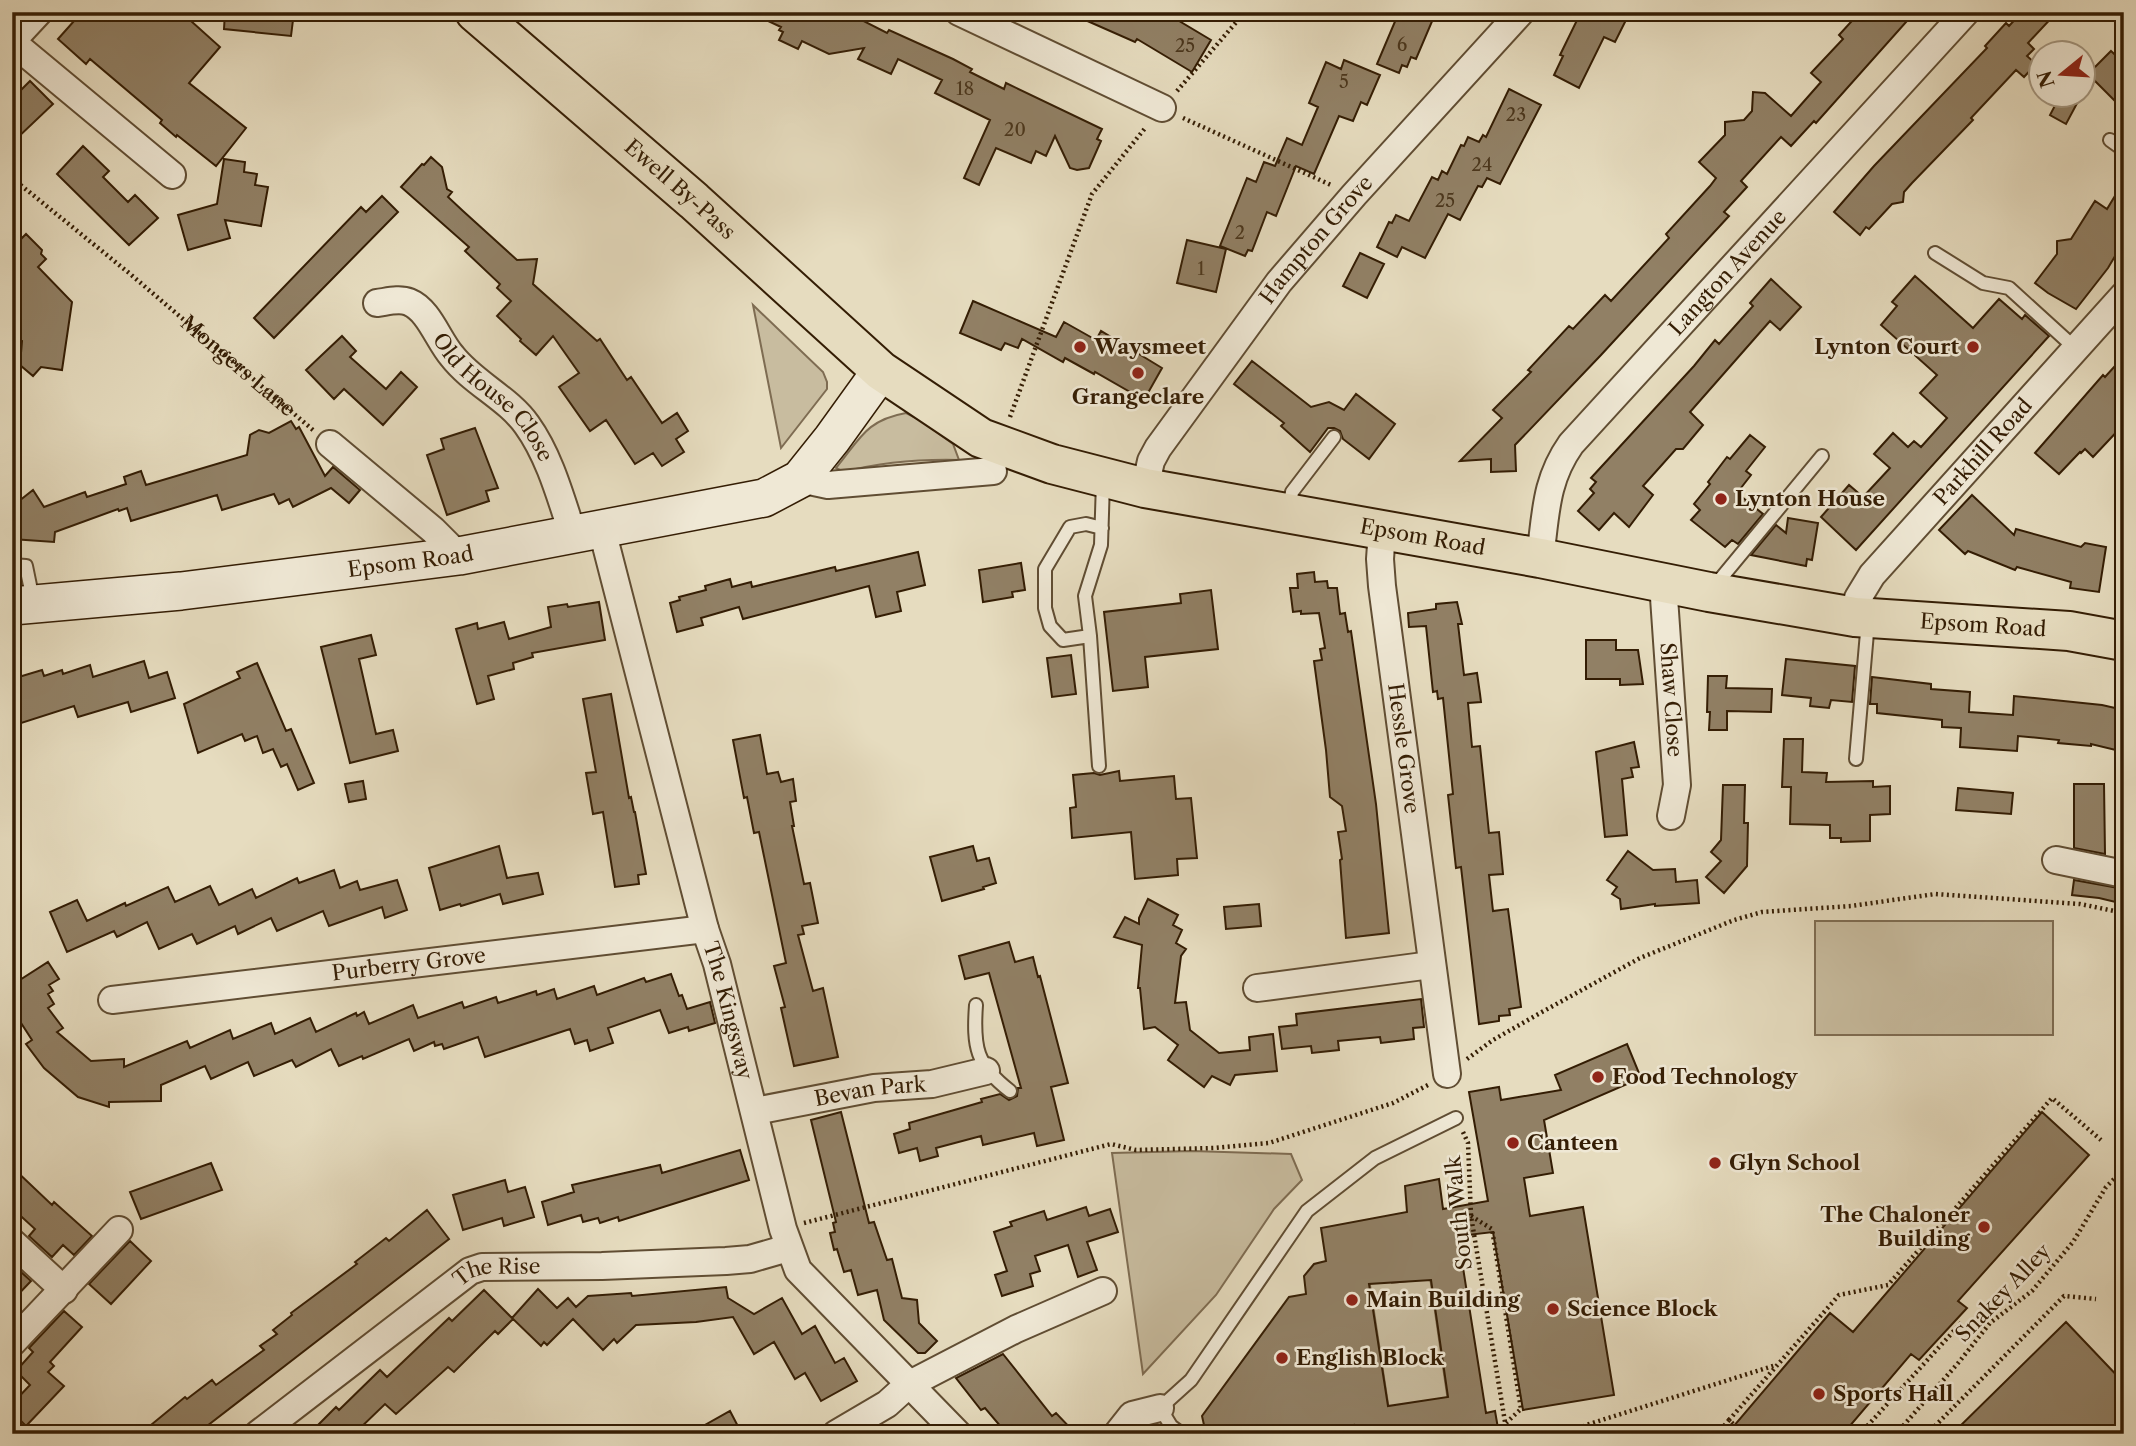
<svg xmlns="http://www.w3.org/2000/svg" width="2136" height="1446" viewBox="0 0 2136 1446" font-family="'Libre Caslon Text',serif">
<rect width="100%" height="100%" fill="#e6dcbf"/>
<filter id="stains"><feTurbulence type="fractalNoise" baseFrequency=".00286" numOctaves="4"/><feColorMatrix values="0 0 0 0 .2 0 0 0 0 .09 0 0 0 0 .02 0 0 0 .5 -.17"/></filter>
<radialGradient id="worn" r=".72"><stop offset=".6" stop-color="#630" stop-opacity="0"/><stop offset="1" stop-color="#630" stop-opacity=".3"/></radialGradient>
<!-- green -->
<path fill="#c8bc9f" stroke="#7e6c52" stroke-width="2" d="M753,305L823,372L827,382V389L781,448Z
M906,413L920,420L953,444L959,460C919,459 882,462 844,472L836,468C860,439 866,420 906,413Z
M1815,921H2053V1035H1815Z
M1192,1151L1291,1154L1302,1180L1274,1209L1216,1295L1143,1374L1112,1153Z
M1429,1270L1449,1408L1390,1417L1369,1279L1391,1276L1392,1283L1408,1281Z"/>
<!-- building -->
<path fill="#918065" stroke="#341d04" stroke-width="2" fill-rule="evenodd" d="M82,12H181L220,47L189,83L246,128L216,166L177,135L176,137L160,123L162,120L90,59L86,64L58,39Z
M225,12H294L291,36L224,29Z
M749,12H846L887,33L889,30L953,59L972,69L970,72L1004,89L1006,83L1102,129L1097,139L1101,141L1089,168L1077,170L1070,168L1055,136L1046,156L1036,151L1031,163L996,148L979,185L964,178L990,120L935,93L942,80L898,59L891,74L858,59L864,48L829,54L802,41L798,49L779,40L783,32L779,30L781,27Z
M1067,12H1164L1211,40L1192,72L1137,39L1135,42Z
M1399,12H1436L1416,59L1411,57L1407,67L1402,65L1399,73L1377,64Z
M1581,12H1630L1615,42L1604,37L1579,88L1554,75L1563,56L1560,55Z
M1860,12H1915L1816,123L1814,121L1791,146L1781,137L1741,181L1747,187L1724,212L1729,216L1601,355L1515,445L1516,471L1491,472V459L1460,461L1502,418L1493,410L1531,372L1528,370L1569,326L1573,329L1605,295L1611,301L1669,238L1666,234L1710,186L1716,178L1699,162L1725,135V122L1744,120L1752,111L1753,92L1765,93L1791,116L1821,82L1811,73L1843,39L1839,35Z
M2022,12H2057L2028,43L2034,49L2027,56L2036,64L2024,77L2016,70L1971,118L1973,120L1912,183L1904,192L1903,202L1892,204L1869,229L1866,227L1860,235L1834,212L1874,166L1987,48L1985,46L2006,23L2009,26Z
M2111,51L2124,63V110L2088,74Z
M1344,60L1380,75L1367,105L1361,102L1353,121L1339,116L1314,174L1296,166L1276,216L1267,212L1252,251L1248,250L1245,256L1220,246L1247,178L1256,182L1264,162L1275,166L1287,138L1302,145L1318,107L1309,103L1326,62L1341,69Z
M30,81L53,104L12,143V99Z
M1509,89L1541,105L1500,184L1487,178L1482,187L1478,186L1460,220L1448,214L1425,258L1402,247L1397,257L1377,247L1389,222L1392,223L1396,215L1409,221L1432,177L1438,180L1442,171L1447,174L1461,145L1464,146L1468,137L1479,142L1483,135L1486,137Z
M2061,94H2082L2066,124L2050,115Z
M83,146L109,171L103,177L128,202L135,195L158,218L129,245L57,174Z
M431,157L442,167L447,189L452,192L448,197L463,211L517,260L537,259L533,284L597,341L600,339L627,380L631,377L662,423L677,413L688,431L676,439L684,452L662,466L653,453L635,464L606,420L590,431L559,387L579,373L553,336L536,355L520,341L521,339L497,316L511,301L497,288L500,284L465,251L469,247L401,187L422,164L424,165Z
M224,159L245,162L244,172L257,174L255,185L268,187L261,226L225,220L230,238L188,250L178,215L217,204Z
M2124,181V241L2108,268L2076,309L2048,293L2035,283L2057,254V241L2071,239L2095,201L2107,209Z
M382,196L398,212L274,338L254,318L361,207L366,212Z
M12,229L22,238L26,234L42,250L41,254L46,259L38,267L72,302L62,370L41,367L33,376L20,365L22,341L18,340L20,324L12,323Z
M1187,240L1226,249L1216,292L1177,283Z
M1360,253L1384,264L1367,298L1343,286Z
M1915,276L1973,328L1999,299L2022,319L2025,315L2049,336L1856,550L1821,517L1849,485L1863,497L1890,468L1874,454L1893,433L1908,447L1914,441L1921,447L1947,418L1920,393L1937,375L1881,325L1897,306L1892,302Z
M1771,279L1801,307L1780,330L1770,321L1690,412L1703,425L1683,449H1676L1643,486L1653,495L1629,527L1614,513L1599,530L1578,511L1594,493L1590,489L1596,482L1591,478L1694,366L1715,340L1719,344L1753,306L1750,303Z
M973,301L1056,337L1064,322L1096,340L1101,331L1162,368L1144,400L1095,372L1094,374L1065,358L1063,362L1022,339L1018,348L1005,343L1001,350L960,333Z
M342,336L356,351L350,357L386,389L401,372L417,387L383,425L344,389L334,399L306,370Z
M2124,356V424L2093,457L2085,449L2081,453L2080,452L2059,474L2035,453L2103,375L2105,377Z
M1252,361L1311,407L1329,402L1344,410L1356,394L1395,424L1369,459L1343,439L1340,431L1334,428H1328L1310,452L1281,426L1284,423L1234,384Z
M291,421L296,429L299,427L325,476L333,467L360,490L349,503L331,488L293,507L289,499L279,504L274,494L222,510L217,495L131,521L127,508L119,511L118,509L55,532L54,542L12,539V501H19L33,490L44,507L85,492L87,497L126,484L124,477L141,471L146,485L247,455L250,435L259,430L269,433Z
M475,428L498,488L486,491L489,501L447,515L427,455L444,449L441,439Z
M1750,435L1765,447L1746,471L1751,475L1737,493L1763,514L1738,544L1732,540L1725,547L1691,520L1700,510L1694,504L1710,484L1708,482L1727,457L1730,459Z
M1972,495L2014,535L2016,529L2081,547L2085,543L2106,547L2099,592L2070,588L2071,582L2017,567L2015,570L1968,551L1965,554L1939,530Z
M1788,518L1818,523L1812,560L1807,559L1806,566L1751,555L1776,525L1786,533Z
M918,552L925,585L897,592L901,611L876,617L869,586L743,619L739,607L701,618L703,625L677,632L670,603L680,600L679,597L706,590L705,586L730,579L732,587L751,582L752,587L835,567L836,571Z
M1021,563L1025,590L1012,592L1013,597L983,602L979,570Z
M1314,572L1315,582L1327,581L1328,588H1337L1340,614L1345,613L1348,632L1351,631L1376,804L1389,933L1346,938L1340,860L1342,859L1338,832L1346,831L1342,806L1330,797L1326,750L1314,661L1322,660L1320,649L1325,648L1319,613L1301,614V611L1293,612L1290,588H1298L1297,574Z
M1211,590L1218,649L1145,657L1148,687L1113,691L1104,612L1181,603L1180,594Z
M599,602L605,640L532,653L533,657L513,663L514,669L488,676L494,699L477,704L456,629L477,623L478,629L504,622L509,639L551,627L548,607L567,604L568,607Z
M1457,602L1462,624H1458L1464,675L1477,673L1480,694L1481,702L1468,703L1472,747L1480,746L1489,833L1499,832L1503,874L1489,875L1493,911L1508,909L1521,1007L1509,1009L1510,1015L1499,1016V1021L1479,1024L1461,867L1456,868L1448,795L1453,794L1443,698L1438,699L1437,691L1433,692L1426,626L1409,627L1408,613L1436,609V604Z
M371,635L376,655L359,659L376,734L393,730L398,751L350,763L321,647Z
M1586,640H1616V650H1638L1643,684L1620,685V679H1586Z
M1071,655L1076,694L1052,697L1047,658Z
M1786,659L1855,666L1852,702L1831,700L1829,708L1810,706L1811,698L1782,695Z
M144,661L149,678L167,672L175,698L131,712L128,702L78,717L74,706L12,726V679L42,670L44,676L62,670L63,674L90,665L93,677Z
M257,663L286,731L291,729L314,783L298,790L287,764L281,767L273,749L263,753L257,736L245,741L242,734L198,753L184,704L240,678L237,672Z
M1708,676H1727L1726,688L1772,689L1771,712L1727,711V730H1709L1710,712H1707Z
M1872,677L1931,684V689L1970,692L1969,712L2013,715L2014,696L2102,705L2124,710V752L2091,744V746L2058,743L2059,740L2018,736L2017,751L1960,747L1961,728L1942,727V720L1877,713V704H1870Z
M611,694L629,798L631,797L634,812H635L646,874L638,875L639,884L615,887L603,812L593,814L586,773L596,772L583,699Z
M760,735L767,774L778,772L781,782L793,779L796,801L790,802L794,826H792L804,884L810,883L818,923L802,926L804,934L798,935L813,991L823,988L838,1057L794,1066L781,1008L785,1007L774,966L786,963L759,832L754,833L747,797L744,798L733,740Z
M1784,739H1803L1802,772L1827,773L1826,782L1873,781V787L1890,786V814L1870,815V841L1841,842V838H1830V825L1790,824L1791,787H1782Z
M1634,742L1639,767L1631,768L1633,777L1622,779L1627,835L1605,837L1596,752Z
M1119,771L1120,781L1174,776L1176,799L1191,798L1197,858L1177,859L1178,875L1135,879L1131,832L1072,838L1070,808L1076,807L1073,775L1094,773L1100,775Z
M363,781L366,799L349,802L345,784Z
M2074,784H2104L2105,854L2074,848Z
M1723,785H1745L1744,823H1748L1747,866L1724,893L1706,877L1721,861L1711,852L1721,840Z
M1958,788L2013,793L2011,814L1956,810Z
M499,846L507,878L538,873L543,894L503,904L500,894L461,906L460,904L440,910L429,868Z
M973,846L977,861L989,858L996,883L983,887L984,889L942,901L930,857Z
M1628,851L1653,870L1675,869L1676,882L1697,880L1699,903L1655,906V904L1621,909L1620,899L1612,894L1617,887L1607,880Z
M334,870L340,888L357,881L360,890L397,880L407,910L385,918L382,907L329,926L323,911L277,931L271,918L238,934L235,926L197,944L192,934L159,949L147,922L117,937L114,931L67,952L50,912L77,900L87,921L125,903L126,906L168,887L175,902L210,886L219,905L252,889L256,898L297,878L299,883Z
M2074,880L2124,889V904L2099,898L2072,895Z
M1148,899L1178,915L1173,925L1182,930L1176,943L1186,949L1181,956L1175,1003L1186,1002L1190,1030L1219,1053L1250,1050L1249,1037L1273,1034L1277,1071L1235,1075L1230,1085L1212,1076L1204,1087L1168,1060L1178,1045L1155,1027L1144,1029L1140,988H1138L1142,945L1114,937L1125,917L1139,924V918Z
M1259,904L1261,926L1226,929L1224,907Z
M1009,942L1015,962L1033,957L1038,977L1040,976L1068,1083L1051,1087L1064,1140L1037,1146L1034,1133L983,1145L981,1136L936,1148L938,1156L920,1161L917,1148L899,1153L894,1134L910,1129L909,1123L982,1102L981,1099L1000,1094L1009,1100L1017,1096L1018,1088H1021L989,973L965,979L959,956Z
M48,962L59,979L49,985L53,991L48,994L54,1004L48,1008L63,1028L57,1032L91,1061L124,1059V1067L187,1041L190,1048L230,1030L233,1039L271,1023L275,1034L310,1018L316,1032L356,1013L357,1016L364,1012L369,1024L413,1005L418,1018L462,1002L464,1008L496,997L498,1003L536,991L537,995L554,989L557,999L594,986L597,995L644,978L646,982L671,974L679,996L682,995L687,1009L710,1002L715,1023L689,1031L688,1027L669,1033L660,1010L608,1028L613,1043L590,1051L587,1040L575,1044L570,1029L485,1057L478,1037L444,1049L442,1044L435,1046L434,1042L414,1051L409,1039L363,1059L362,1056L339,1066L331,1049L296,1067L292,1060L254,1076L248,1062L211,1079L205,1066L161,1085V1101L109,1102V1107L78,1097L44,1068L26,1044L32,1040L12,1009V985Z
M1421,999L1424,1027L1413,1028L1414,1039L1381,1043L1380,1037L1338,1041L1339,1050L1312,1053L1311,1046L1282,1049L1279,1027L1297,1025L1296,1014Z
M1627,1044L1641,1078L1544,1120L1553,1173L1524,1178L1530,1216L1583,1207L1614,1395L1523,1410L1493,1232L1458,1236L1486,1413L1495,1411L1499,1434H1392L1391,1429L1355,1434L1354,1425L1294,1434H1206L1202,1416L1289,1297L1306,1294L1304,1276L1314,1264L1326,1261L1321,1228L1407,1212L1405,1186L1439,1179L1443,1209L1488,1201L1469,1092L1499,1087L1501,1100L1561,1090L1555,1075ZM1431,1280L1448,1397L1388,1406L1369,1284Z
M841,1112L869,1223L874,1222L887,1260L892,1259L902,1298L917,1300L919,1323L937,1341L925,1353H918L884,1320L877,1290L858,1295L851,1270L844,1272L837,1249L834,1250L830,1233L835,1232L833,1223L836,1222L811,1120Z
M2042,1112L2089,1155L1958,1301L1967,1308L1919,1360L1911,1354L1843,1434H1727L1830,1313L1853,1332Z
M740,1150L749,1180L619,1221L618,1217L600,1223L598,1218L583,1222L581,1215L548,1225L542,1202L574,1192L572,1185L660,1165L662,1173Z
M211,1163L222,1190L141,1219L130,1192Z
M12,1167L52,1205L54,1202L92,1236L74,1255L63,1245L52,1257L29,1236L35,1229L12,1208Z
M505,1180L508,1192L525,1187L534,1217L504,1226L502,1218L463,1230L453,1195Z
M1086,1207L1089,1216L1110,1209L1118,1232L1087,1242L1097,1270L1078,1277L1068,1245L1035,1256L1040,1271L1030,1274L1033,1286L1002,1296L995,1275L1007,1271L994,1232L1012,1226L1010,1222L1044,1211L1047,1220Z
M427,1210L449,1239L207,1426L212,1434H140L185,1397L187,1399L212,1380L216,1385L264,1350L260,1346L277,1334L273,1330L292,1315L291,1313L357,1264L355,1262L386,1238L389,1241Z
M130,1241L151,1261L111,1304L89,1284Z
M12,1264L31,1281L12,1301Z
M726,1287L728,1298L754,1314L782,1298L802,1334L815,1326L835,1363L844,1358L857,1381L821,1401L805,1373L795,1379L774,1342L754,1354L733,1317L696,1322L636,1325L617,1343L614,1339L603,1350L573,1319L547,1345L544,1342L541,1346L512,1318L538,1289L557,1308L568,1298L576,1307L588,1296L631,1293L632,1296Z
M484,1290L513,1319L498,1334L495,1331L454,1372L448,1367L396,1414L385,1404L354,1434H309L336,1407L339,1410L380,1370L387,1377L449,1318L452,1321Z
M64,1311L82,1327L50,1362L54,1366L48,1372L64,1386L26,1426L12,1412V1404L30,1385L16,1371L33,1352L29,1348Z
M2066,1322L2124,1383V1434H1952Z
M1003,1354L1052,1416L1056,1413L1076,1434H1007L985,1408L981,1410L956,1378Z
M730,1411L742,1434H689Z"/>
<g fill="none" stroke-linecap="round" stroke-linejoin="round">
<!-- lane casing -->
<g stroke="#604d33" stroke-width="16">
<path id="lane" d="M2110,140L2124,150
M1935,253L1983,283L2009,288L2075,348
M1289,510L1292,492L1334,437
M12,565L26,566L33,600
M1713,588L1822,456
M1090,636L1063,640L1050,626L1045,608V569L1070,527L1086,524L1102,528
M1856,759L1868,621
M1099,766L1090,636L1085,596L1101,545L1103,482
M976,1005C973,1047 976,1065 1010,1091
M1182,1434L1171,1426L1160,1408L1191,1380L1307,1211L1375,1158L1456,1118"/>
</g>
<!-- street casing -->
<g stroke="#604d33" stroke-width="30">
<g id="street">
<path d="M959,12L1162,108"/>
<path d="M12,41L39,12"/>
<path d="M12,42L172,175"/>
<path id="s2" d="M377,303C386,302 399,298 409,302C429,310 438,340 452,356C473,383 508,398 527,425C550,457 561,499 573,535"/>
<path d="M330,444L433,530L459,556"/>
<path d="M800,479L828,485L993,471"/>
<path id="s3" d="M1145,488L1151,461L1158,448L1279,282L1354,195L1521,12"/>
<path id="s4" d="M602,530L705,929L717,964L783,1229L798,1270L958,1434"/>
<path id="s5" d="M1382,531L1380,559L1382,586L1447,1074"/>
<path id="s6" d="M1540,558C1546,514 1545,481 1571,444L1966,12"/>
<path id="s7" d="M1663,583L1677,785L1671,816"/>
<path id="s8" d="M1855,617L1858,598L1872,575L2124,295"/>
<path d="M2056,860L2124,874"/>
<path d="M1257,988L1431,965"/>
<path id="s9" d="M112,1000L705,929"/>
<path id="s10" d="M755,1111L874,1088L932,1084L986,1071"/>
<path d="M12,1242L64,1290"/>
<path d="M12,1343L119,1230"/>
<path id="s11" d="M258,1434L470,1271L482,1267L602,1266L726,1261L750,1259L788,1248"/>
<path d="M836,1434L887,1404L908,1385L1016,1329L1103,1291"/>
<path d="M1117,1434L1132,1415L1160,1408"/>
</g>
</g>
<!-- secondary casing -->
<g stroke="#341d04" stroke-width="40">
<g id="secondary">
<path id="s12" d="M12,606L181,591L459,556L764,498L800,479L832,439L881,371"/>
</g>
</g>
<!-- highway casing -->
<g stroke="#341d04" stroke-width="42">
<g id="highway">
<path id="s13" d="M475,12L694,201L881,371L981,438L1052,464L1145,488L1540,558L1709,592L1855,617L2069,631L2124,641"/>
</g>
</g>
<!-- path -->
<g stroke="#341d04" stroke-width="4.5" stroke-dasharray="2 3.5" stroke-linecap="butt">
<path d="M1177,91L1245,12"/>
<path d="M1183,118L1331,185"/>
<path id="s1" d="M12,178L129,273L313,430"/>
<path d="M1010,417L1092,194L1146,127"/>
<path d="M1467,1059L1493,1040L1542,1012L1640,958L1734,920L1762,912L1851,906L1935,894L2080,904L2124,913"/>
<path d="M1463,1132L1468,1143L1471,1216L1507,1434"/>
<path d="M1471,1216L1492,1229L1521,1409L1506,1423"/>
<path d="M804,1223L1111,1144L1136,1150L1214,1148L1269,1143L1393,1103L1428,1085"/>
<path d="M1729,1420L1839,1295L1888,1285L2052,1098L2101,1140"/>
<path d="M1568,1434L1586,1425L1776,1365"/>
<path d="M1717,1434L1729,1420L1744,1434"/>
<path d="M1860,1434L1962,1322"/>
<path d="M1896,1434L1959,1362L1990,1323L2032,1291L2073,1242L2106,1187L2124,1169"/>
<path d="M1927,1434L2064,1296L2096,1299"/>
</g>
<!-- lane -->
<use href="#lane" stroke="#efe8d5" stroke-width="12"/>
<!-- street -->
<use href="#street" stroke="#efe8d5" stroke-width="26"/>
<!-- secondary -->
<use href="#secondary" stroke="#efe8d5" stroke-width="37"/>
<!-- highway -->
<use href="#highway" stroke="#e6dcbf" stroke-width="38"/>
</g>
<!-- markers -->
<g fill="#8f2418" stroke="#efe8d5" stroke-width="2.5">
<circle cx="1080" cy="347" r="7"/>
<circle cx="1973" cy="347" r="7"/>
<circle cx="1138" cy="373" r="7"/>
<circle cx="1721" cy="499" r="7"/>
<circle cx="1598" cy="1077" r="7"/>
<circle cx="1513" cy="1143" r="7"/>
<circle cx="1715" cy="1163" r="7"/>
<circle cx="1984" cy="1227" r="7"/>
<circle cx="1352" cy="1300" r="7"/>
<circle cx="1553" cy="1309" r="7"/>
<circle cx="1282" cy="1358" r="7"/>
<circle cx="1819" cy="1394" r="7"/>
</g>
<g text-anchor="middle" stroke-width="5" stroke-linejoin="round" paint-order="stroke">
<!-- number labels -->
<g font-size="18" fill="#4b361c">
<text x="1402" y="51">6</text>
<text x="1185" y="52">25</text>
<text x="1344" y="88">5</text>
<text x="965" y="95">18</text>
<text x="1516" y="121">23</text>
<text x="1015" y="136">20</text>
<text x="1482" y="171">24</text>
<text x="1445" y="207">25</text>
<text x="1240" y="239">2</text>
<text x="1201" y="275">1</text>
</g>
<!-- street labels -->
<g font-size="21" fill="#341d04" stroke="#efe8d5">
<text dy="7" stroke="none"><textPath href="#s13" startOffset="271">Ewell By-Pass</textPath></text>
<text dy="7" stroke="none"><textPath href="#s3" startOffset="304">Hampton Grove</textPath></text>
<text dy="7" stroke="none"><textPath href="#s6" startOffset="352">Langton Avenue</textPath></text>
<text dy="7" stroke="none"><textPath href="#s1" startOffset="294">Mongers Lane</textPath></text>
<text dy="7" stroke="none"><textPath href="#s2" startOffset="161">Old House Close</textPath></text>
<text dy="7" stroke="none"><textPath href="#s8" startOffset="212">Parkhill Road</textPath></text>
<text dy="7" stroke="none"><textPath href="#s13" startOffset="1116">Epsom Road</textPath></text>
<text dy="7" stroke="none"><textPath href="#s12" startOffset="401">Epsom Road</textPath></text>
<text dy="7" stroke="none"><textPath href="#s13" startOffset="1684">Epsom Road</textPath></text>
<text dy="7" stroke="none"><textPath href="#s7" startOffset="117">Shaw Close</textPath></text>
<text dy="7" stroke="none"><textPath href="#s5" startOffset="219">Hessle Grove</textPath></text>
<text dy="7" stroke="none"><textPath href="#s9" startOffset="299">Purberry Grove</textPath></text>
<text dy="7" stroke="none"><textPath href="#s4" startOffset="497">The Kingsway</textPath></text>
<text dy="7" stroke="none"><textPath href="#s10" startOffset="117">Bevan Park</textPath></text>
<text transform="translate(1459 1213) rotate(-96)" y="7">South Walk</text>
<text dy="7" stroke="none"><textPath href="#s11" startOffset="294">The Rise</textPath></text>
<text transform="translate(2003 1293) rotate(-46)" y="7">Snakey Alley</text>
</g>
<!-- poi labels -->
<g font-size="21" font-weight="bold" fill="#341d04" stroke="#efe8d5" text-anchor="start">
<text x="1094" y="354">Waysmeet</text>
<text x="1959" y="354" text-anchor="end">Lynton Court</text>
<text x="1138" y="404" text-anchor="middle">Grangeclare</text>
<text x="1735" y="506">Lynton House</text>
<text x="1612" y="1084">Food Technology</text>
<text x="1527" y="1150">Canteen</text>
<text x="1729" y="1170">Glyn School</text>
<text x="1970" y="1222" text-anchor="end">The Chaloner<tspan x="1970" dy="24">Building</tspan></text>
<text x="1366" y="1307">Main Building</text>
<text x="1567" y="1316">Science Block</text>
<text x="1296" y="1365">English Block</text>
<text x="1833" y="1401">Sports Hall</text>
</g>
</g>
<!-- margin -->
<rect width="2136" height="1446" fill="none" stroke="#e6dcbf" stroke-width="42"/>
<rect x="14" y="14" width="2108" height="1418" fill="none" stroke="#341d04" stroke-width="3.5"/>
<rect x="21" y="21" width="2094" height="1404" fill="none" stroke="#341d04" stroke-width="2"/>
<!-- north arrow -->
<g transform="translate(2062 74) rotate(252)"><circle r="33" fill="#efe8d5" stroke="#a49781" stroke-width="2"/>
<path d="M0-5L12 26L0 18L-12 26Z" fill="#8f2418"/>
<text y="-10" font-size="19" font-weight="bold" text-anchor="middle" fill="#341d04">N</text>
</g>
<rect width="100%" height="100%" filter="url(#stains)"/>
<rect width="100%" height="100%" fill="url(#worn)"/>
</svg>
